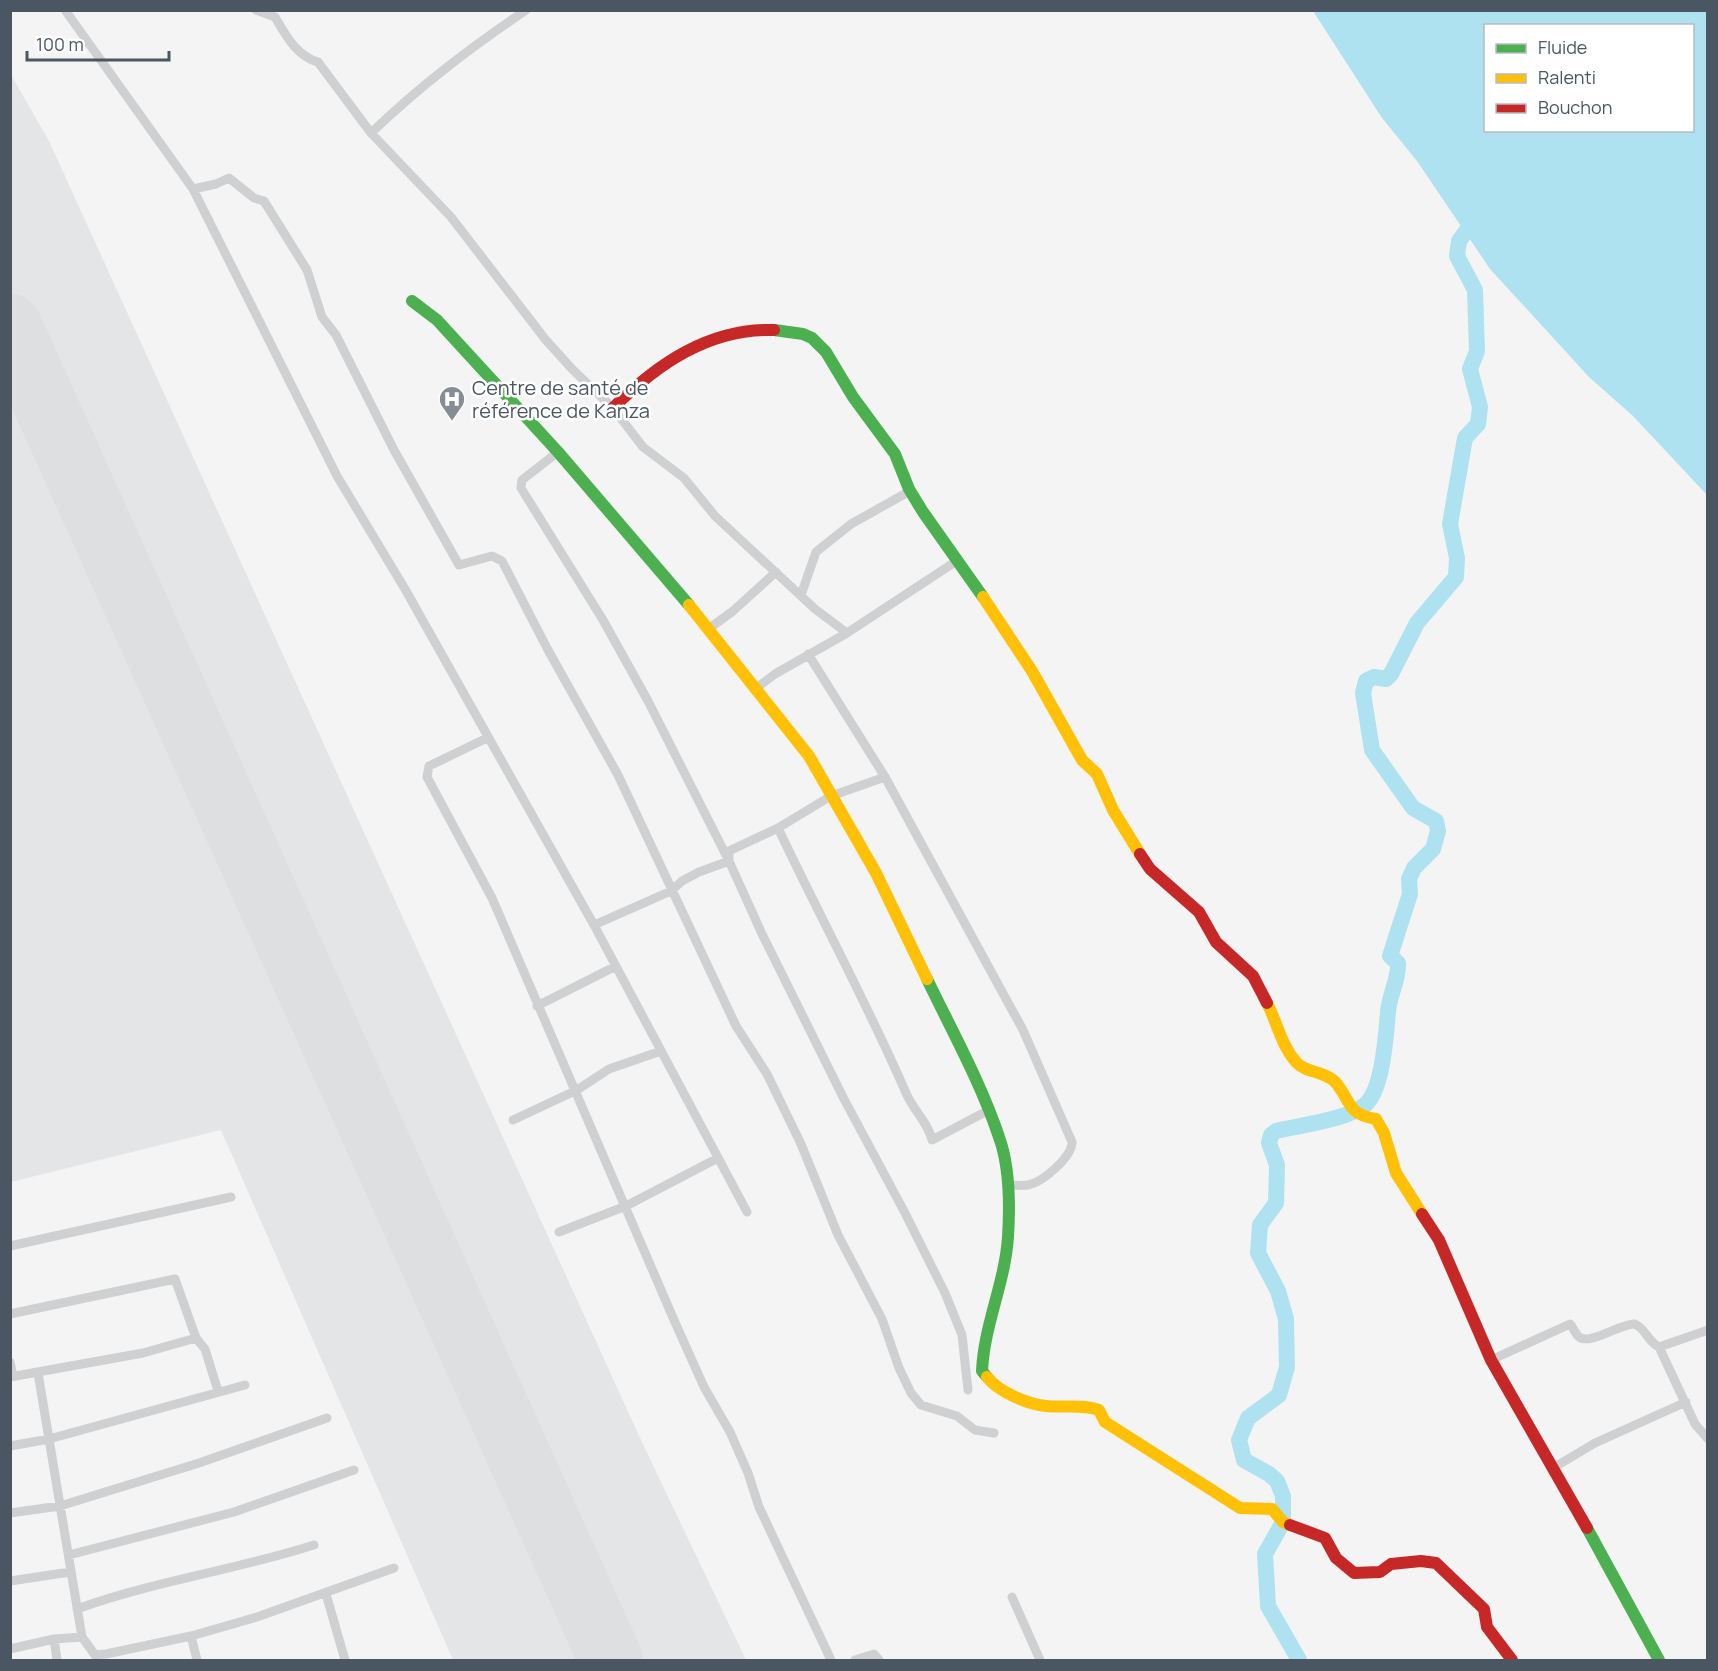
<svg xmlns="http://www.w3.org/2000/svg" width="1718" height="1671" viewBox="0 0 1718 1671" font-family="Manrope,sans-serif">
<rect width="100%" height="100%" fill="#f4f4f4"/>
<!-- airport -->
<path fill="#e4e5e7" d="M10,73L49,141L640,1438L746,1660H453L221,1130L11,1182Z"/>
<!-- water -->
<path fill="#aee2f0" fill-rule="evenodd" d="M1313,11H1707V495L1633,416L1589,377L1490,269L1417,161L1382,118ZM1486,26H1692V130H1486Z"/>
<g fill="none" stroke-linecap="round" stroke-linejoin="round">
<!-- river -->
<path stroke="#aee2f0" stroke-width="16" d="M1299,1660L1268,1606L1265,1554L1283,1522V1496L1277,1481L1269,1474L1244,1460L1239,1440L1248,1418L1279,1395L1287,1367L1286,1319L1278,1291L1258,1253L1260,1225L1276,1203L1277,1165L1269,1143L1271,1135L1276,1131C1301,1125 1346,1120 1365,1105C1383,1090 1386,1034 1388,1012C1389,995 1399,980 1398,963L1390,956L1410,894L1409,879L1414,868L1433,849L1438,831L1436,821L1413,808L1372,750L1363,693L1366,681L1374,677L1386,679L1391,674L1417,623L1456,577L1457,558L1450,524L1465,438L1478,424L1480,407L1470,369L1477,351L1475,290L1457,256L1459,241L1477,216"/>
<!-- runway -->
<path stroke="#dedfe0" stroke-width="64" d="M10,326L611,1660"/>
<!-- street -->
<path stroke="#ced0d2" stroke-width="9" d="M65,10L193,189L337,476L405,589L594,925L747,1212
M256,10L275,17C285,34 297,57 318,62L371,133L451,217L545,339L572,369L613,408L643,447L684,478L715,516L815,609L847,633
M371,133C421,85 469,49 526,10
M193,189L216,184L229,178L254,198L264,201L307,270L322,317L336,335L394,450L459,565L492,556L502,561L548,650L618,775L736,1026L767,1074L801,1144L838,1235L882,1319L899,1368L911,1393L921,1405L957,1416L975,1430L994,1433
M558,452L522,480L521,488L603,620L648,701L729,861L762,934L844,1099L905,1213L945,1293L962,1335L968,1390
M801,595L816,552L851,524L910,491
M707,630L733,611L776,572
M808,654L885,777L1000,988L1023,1030L1072,1142C1072,1157 1043,1182 1028,1185C1022,1186 1015,1185 1008,1185
M755,689L775,674L847,633L955,562
M487,738L429,766L427,777L492,898L674,1320L704,1387L730,1432L748,1473L759,1507L831,1660
M778,828C820,917 867,1003 906,1093C913,1110 928,1122 932,1140L989,1110
M594,925L671,891L682,881L699,872L729,861V851L778,828L831,796L885,777
M537,1006L616,966
M513,1120L577,1090L609,1069L661,1051
M559,1232L626,1206L718,1158
M10,1246L231,1197
M10,1314L175,1279L196,1338
M1659,1347L1695,1424L1708,1439
M1491,1360L1570,1324C1573,1327 1575,1333 1578,1336C1589,1347 1620,1323 1635,1324C1646,1329 1648,1342 1659,1347L1708,1330
M10,1362L13,1376
M38,1373L82,1637
M10,1377L143,1353L196,1338L205,1349L218,1391
M10,1446L49,1439L245,1385
M1553,1468L1595,1443L1686,1402
M10,1513L60,1506L199,1463L327,1418
M69,1555L234,1512L354,1470
M10,1581L70,1572
M326,1594L345,1660
M1012,1597L1040,1660
M77,1609C154,1581 236,1570 314,1545
M191,1636L197,1660
M54,1639L57,1660
M10,1649L54,1639L82,1637L95,1655L106,1654L191,1636L257,1617L394,1568
M855,1660L874,1654L879,1660"/>
<!-- fast -->
<path stroke="#4caf50" stroke-width="12" d="M412,301L437,320L558,452L689,605
M774,330L803,334L812,338L826,352L853,397L895,454L909,489L923,512L983,597
M927,979C952,1031 981,1083 999,1137C1010,1167 1010,1205 1008,1237C1005,1283 984,1325 982,1371L987,1377
M1587,1528L1659,1660"/>
<!-- slow -->
<path stroke="#ffc107" stroke-width="12" d="M983,597L1032,671L1082,760L1097,774L1113,810L1140,854
M689,605L809,756L876,873L927,979
M1267,1003C1277,1022 1281,1045 1296,1062C1305,1073 1327,1071 1337,1084C1352,1104 1348,1114 1376,1119L1384,1133L1396,1173L1422,1214
M987,1377C999,1392 1027,1404 1046,1406C1064,1408 1082,1404 1099,1410L1105,1422L1240,1508L1272,1509L1283,1522L1290,1525"/>
<!-- jam -->
<path stroke="#c62828" stroke-width="12" d="M613,408C657,364 709,328 774,330
M1140,854L1150,869L1199,912L1216,942L1253,976L1267,1003
M1422,1214L1439,1240L1491,1360L1587,1528
M1290,1525L1325,1538L1336,1558L1354,1573L1380,1572L1391,1564L1421,1561L1436,1563L1484,1609L1487,1627L1512,1660"/>
</g>
<!-- icons -->
<defs>
<g id="hospital-pin" transform="scale(1.35)"><path d="M0 17L-7.5 6A9.5 9.5 0 1 1 7.5 6Z" fill="#868d94" stroke="#fff"/><path d="M-5-5h3v3.5h4V-5h3V5h-3V1.5h-4V5h-3Z" fill="#fff"/></g>
</defs>
<g fill-rule="evenodd">
<use href="#hospital-pin" x="452" y="399"/>
</g>
<g text-anchor="middle" stroke-width="5" stroke-linejoin="round" paint-order="stroke">
<!-- poi labels -->
<g font-size="20" fill="#4a5661" stroke="#fff" text-anchor="start">
<text x="472" y="395">Centre de santé de<tspan x="472" dy="23">référence de Kanza</tspan></text>
</g>
</g>
<!-- border -->
<rect width="1718" height="1671" fill="none" stroke="#4a5661" stroke-width="24"/>
<!-- legend -->
<rect x="1484" y="24" width="210" height="108" fill="#ffffff" stroke="#b7bbc0" stroke-width="1.5"/>
<rect x="1496" y="44" width="30" height="9" fill="#4caf50" stroke="#b7bbc0" stroke-width="1.5"/>
<text x="1538" y="54" font-size="18" fill="#4a5661">Fluide</text>
<rect x="1496" y="74" width="30" height="9" fill="#ffc107" stroke="#b7bbc0" stroke-width="1.5"/>
<text x="1538" y="84" font-size="18" fill="#4a5661">Ralenti</text>
<rect x="1496" y="104" width="30" height="9" fill="#c62828" stroke="#b7bbc0" stroke-width="1.5"/>
<text x="1538" y="114" font-size="18" fill="#4a5661">Bouchon</text>
<!-- scale -->
<path d="M27 51v9h142v-9" fill="none" stroke="#4a5661" stroke-width="3"/>
<text x="36" y="51" font-size="18" fill="#4a5661" stroke="#ffffff" stroke-width="4.5" paint-order="stroke">100 m</text>
</svg>
